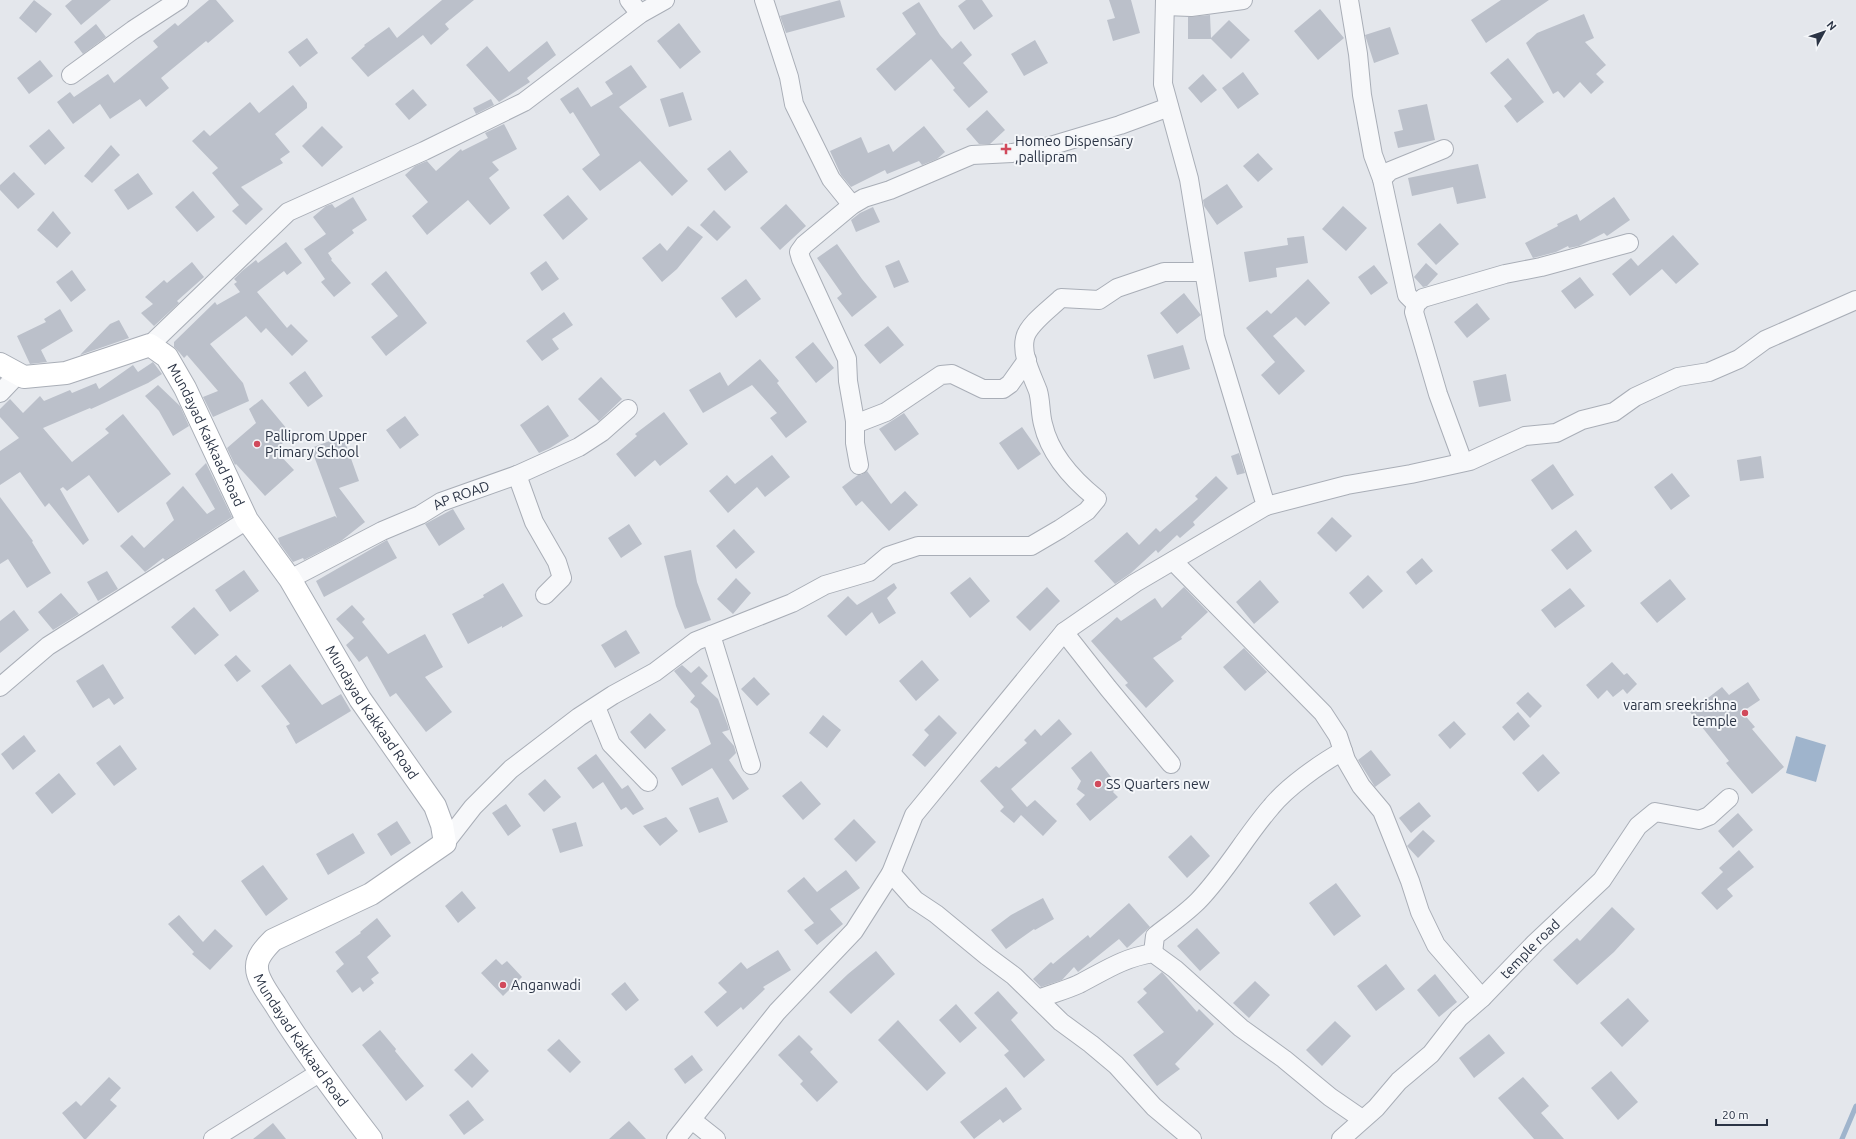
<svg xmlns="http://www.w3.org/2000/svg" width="1856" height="1139" viewBox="0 0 1856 1139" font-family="Ubuntu,sans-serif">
<rect width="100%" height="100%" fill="#e4e7ec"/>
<!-- water -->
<path fill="#9fb4cc" d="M1796,736L1826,745L1816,782L1786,773Z"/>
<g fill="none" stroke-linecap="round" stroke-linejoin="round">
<!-- stream -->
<path stroke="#9fb4cc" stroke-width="5" d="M1842,1139L1856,1106"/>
</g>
<!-- building -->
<path fill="#bbc0ca" d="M34,0L52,14L36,33L19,18Z
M72,0H111L81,25L65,6Z
M209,0H216L234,21L208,43L206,41L161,78L169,88L146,107L140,99L110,119L100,104L73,124L57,102L70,92L74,97L108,74L114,83L158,47L153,41L175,23L178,26Z
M442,0H474L445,24L449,29L431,45L423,35L368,77L351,58L365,46L364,45L389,27L397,38Z
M840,0L845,17L786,33L780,16Z
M966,0H982L993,16L974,30L958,6Z
M1109,0H1131L1140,33L1113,41L1107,20L1115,18Z
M1501,0H1549L1486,43L1471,20Z
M919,2L940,35L952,49L961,41L972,55L963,63L988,92L969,108L953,90L955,88L931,59L895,91L876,69L916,34L902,13Z
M1320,9L1344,38L1318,60L1294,31Z
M1584,14L1594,38L1585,42L1606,65L1596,74L1604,82L1591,94L1580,82L1564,98L1558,91L1553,94L1526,43L1537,33Z
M1210,15L1211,38L1229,20L1250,40L1231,59L1211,39H1188V17Z
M679,23L701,52L680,69L657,41Z
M96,24L106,37L83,54L74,42Z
M1390,27L1399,54L1374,63L1365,35Z
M307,38L318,53L300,67L288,52Z
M1035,40L1048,63L1024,76L1011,54Z
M547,41L556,55L527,78L530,82L499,102L466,65L487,46L509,72Z
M1508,58L1544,102L1517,123L1504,106L1512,99L1490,73Z
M40,60L53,76L29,94L17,78Z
M631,65L647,87L619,107L688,181L672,196L640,161L600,191L582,169L600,155L573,112L570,114L560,99L578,87L591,107L613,94L605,82Z
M1243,72L1259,94L1238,109L1222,88Z
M1203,74L1217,90L1201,103L1188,88Z
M293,85L307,103V108L275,134L290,152L280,159L283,163L241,187L263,209L246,225L232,211L239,205L212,173L218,168L192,141L204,130L210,136L250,102L259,113Z
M413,89L427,105L409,120L395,104Z
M683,92L692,120L669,127L660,99Z
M491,99L494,105L476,114L473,108Z
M1427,104L1435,140L1398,148L1394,132L1403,130L1398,110Z
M987,110L1005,130L990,144H979L966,129Z
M504,124L517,149L492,162L499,170L489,178L510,208L490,225L468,200L427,235L412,216L428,202L405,175L415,166L427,161L436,171L461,149L462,151L488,138L485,133Z
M322,126L343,147L322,167L302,146Z
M924,126L945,152L937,159L922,165L919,161L887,174L885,170L851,187L841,175L830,151L861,137L868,153L889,144L893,152Z
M49,129L65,148L45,165L29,146Z
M111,145L120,155L92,183L84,176Z
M730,150L748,172L725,191L707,169Z
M1258,153L1273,169L1258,182L1243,166Z
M1478,164L1486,198L1457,204L1453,187L1412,196L1408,178Z
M14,172L35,194L18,209L0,190V185Z
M138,173L153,194L128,210L114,190Z
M1227,184L1243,207L1217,225L1204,206L1203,200Z
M193,191L215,217L197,232L175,207Z
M568,195L588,219L563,240L543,215Z
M353,197L367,220L352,230L354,233L328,253L332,259L331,260L351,283L334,297L321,282L325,279L304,249L326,234L313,217L326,206L332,204L335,208Z
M1614,197L1630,220L1607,236L1604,233L1579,246L1569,248L1568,246L1556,252L1533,258L1525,243L1558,226L1557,224L1577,214L1580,221Z
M786,204L806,226L780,250L760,228Z
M1343,206L1367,228L1346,251L1322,229Z
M873,207L880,222L856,232L851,220L860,213Z
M714,210L731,227L717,241L700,225Z
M53,211L71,233L57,248L37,230Z
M1440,223L1459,244L1436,265L1417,244Z
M688,226L703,237L677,269L662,282L642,258L660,243L667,251Z
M1673,235L1699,264L1676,284L1662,269L1630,296L1612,274L1631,258L1638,266Z
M1304,236L1308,263L1276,268L1277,277L1249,282L1244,252L1288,245L1287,238Z
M286,242L302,263L287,275L284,271L257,292L287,328L291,324L308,341L292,356L266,328L261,333L246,316L210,344L243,383L249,401L213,417L203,397L218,391L187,355L184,358L179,352L174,347V342L215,302L217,305L240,292L234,284L237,282L234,279L242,271L256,260L258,263Z
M837,244L862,279L877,297L852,317L837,298L842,294L817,258Z
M899,260L909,282L894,288L885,266Z
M546,261L559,279L542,291L530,273Z
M192,262L204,277L177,301L179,303L154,326L141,313L153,304L145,297L164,280L167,283Z
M1426,263L1438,274L1427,286L1423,287L1414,277Z
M1374,265L1388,283L1371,295L1358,277Z
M72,270L86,290L71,302L56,282Z
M386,271L427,323L386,356L371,337L398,316L371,284Z
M1580,277L1594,295L1575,309L1561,291Z
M746,279L761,299L736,318L721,298Z
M1308,279L1330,303L1305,326L1296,317L1273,336L1305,371L1279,395L1261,375L1275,362L1246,328L1267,310L1271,314Z
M1184,293L1201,315L1177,334L1160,313Z
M1477,303L1490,319L1467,338L1454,322Z
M60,309L73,331L41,350L47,362L30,364L17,336L46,322L44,319Z
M564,312L573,325L552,339L559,349L542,361L526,341Z
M119,320L129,338L80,355L110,324Z
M888,326L904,345L880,364L864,345Z
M813,342L834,368L816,383L795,357Z
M1183,345L1190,369L1154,379L1147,355Z
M760,359L779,381L777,383L807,422L786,438L770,418L777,413L752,385L703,413L689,390L720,372L728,386Z
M153,362L162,374L148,383L91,409L90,408L43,428L72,462L109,433L105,429L123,414L171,474L118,513L89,475L67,491L63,487L60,489L89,540L83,545L49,503L45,507L20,472L0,485V451L19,438L0,417V409L10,399L23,413L40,396L44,401L70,390L72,393L96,383L99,389L133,365L138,372Z
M305,371L323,396L308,407L289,383Z
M1506,374L1511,401L1479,407L1473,381Z
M601,377L622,399L599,421L578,399Z
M158,385L180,406L189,426L173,436L159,411L145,396Z
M262,399L292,435L275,450L294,470L265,496L236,464L235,465L227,448L256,423L249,409Z
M548,405L569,436L550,448L539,453L520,425Z
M664,412L688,444L660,466L655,460L635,477L616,454L637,436L635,434Z
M904,413L919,434L895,451L879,429Z
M405,416L419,435L400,449L386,430Z
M1022,427L1041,454L1018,470L999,443Z
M343,436L359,481L339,488L365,522L341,541L304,560L303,558L293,562L280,544L278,538L335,516L337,518L311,448Z
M1239,453L1245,473L1237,475L1231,456Z
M772,455L790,477L765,497L757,487L728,513L709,491L727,475L735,484Z
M1761,456L1764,478L1740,481L1737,460Z
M206,463L232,517L165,560L163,558L145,572L120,546L132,535L144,548L174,520L166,503L183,486L207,514L215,509L195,474Z
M1553,464L1574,495L1552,510L1531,480Z
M867,471L891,504L905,491L918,505L889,531L862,501L856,506L842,487L858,475H861Z
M1672,473L1690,496L1671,510L1654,487Z
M1216,476L1228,488L1193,522L1195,525L1180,538L1177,535L1158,553L1156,550L1131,573L1115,584L1094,561L1127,532L1139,545L1156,528L1160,532L1198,499L1195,496Z
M0,497L33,541L32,542L51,573L27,588L8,559L0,564Z
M453,509L465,529L439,546L425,524Z
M1332,517L1352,536L1336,552L1317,533Z
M629,524L642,544L621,558L608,538Z
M734,529L755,552L736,569L716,546Z
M1576,530L1592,551L1567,570L1551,550Z
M387,540L397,558L324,597L316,581Z
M691,550L697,582L711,620L685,629L676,606L664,556Z
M1422,558L1433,571L1416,585L1406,572Z
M244,570L259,591L230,612L215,590Z
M107,571L118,589L98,601L87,582Z
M1368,575L1383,591L1363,609L1349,593Z
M970,577L990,601L970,618L950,593Z
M736,578L751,593L733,614L717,599Z
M1670,579L1686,599L1657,623L1640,603Z
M1260,580L1279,602L1254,624L1236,602Z
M503,583L523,616L502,628V626L468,644L452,614L484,597L483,595Z
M894,583L897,588L887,598L896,613L879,624L872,612L846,636L827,616L848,596L857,605Z
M1047,587L1060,601L1030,631L1016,617Z
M1184,587L1208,612L1181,637L1182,639L1153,658L1174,681L1146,708L1125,685L1128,683L1091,641L1117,617L1121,621L1155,598L1162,608Z
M1570,588L1585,606L1555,628L1541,610Z
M61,593L79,614L53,630L38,612Z
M352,605L365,619L362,622L388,654L425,634L443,667L425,677L452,712L426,732L396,693L390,697L367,656L359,662L346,645L354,638L336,619Z
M194,607L219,635L195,655L171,627Z
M14,610L29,630L0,653V621Z
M626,630L640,653L615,668L601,645Z
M1244,648L1267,672L1245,691L1223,667Z
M236,655L251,671L237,682L224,665Z
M922,660L939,680L916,701L899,681Z
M1612,662L1624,675L1627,673L1637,684L1627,694L1623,689L1613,697L1607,690L1598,699L1586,685Z
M103,664L124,698L114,705L109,698L93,708L76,681Z
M290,664L322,705L341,694L351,711L296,744L286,726L290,724L261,686Z
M682,665L691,673L699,666L708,676L701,683L718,699L728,726L729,730L722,732L734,746L736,753L729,760L749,789L733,800L712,768L682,786L671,768L711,744L698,709L690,702L695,696L674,671Z
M754,677L770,694L757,706L741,689Z
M1748,682L1760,700L1742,712L1755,727L1752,729L1784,767L1752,794L1726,763L1729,761L1690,712L1722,687L1729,695Z
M1528,692L1542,706L1530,718L1516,703Z
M1518,712L1530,726L1514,741L1502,727Z
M650,713L666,730L645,749L630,732Z
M823,715L841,730L827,748L809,733Z
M939,715L957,733L925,767L912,755L929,735L924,730Z
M1059,719L1072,734L1011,789L1027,807L1035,800L1057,821L1043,836L1021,815L1014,823L1000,811L1004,807L980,781L996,766L999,768L1027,743L1024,740L1035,729L1041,736Z
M1454,721L1466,734L1450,749L1438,735Z
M24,735L36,751L13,770L1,754Z
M120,745L137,769L114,786L96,763Z
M1371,750L1391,775L1375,787L1358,760Z
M1091,751L1118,786L1113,792L1118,797L1090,821L1076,804L1085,795L1077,789L1081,781L1071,768Z
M596,754L622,789L628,785L644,809L633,815L626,807L621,810L603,782L593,789L577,768Z
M1543,754L1560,773L1538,792L1522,773Z
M59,773L76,794L52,814L35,793Z
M545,779L561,797L544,812L528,794Z
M801,781L821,804L803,820L782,796Z
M718,797L728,822L699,833L689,808Z
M1419,802L1431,816L1411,833L1399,818Z
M506,804L521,826L508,836L492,813Z
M1738,813L1753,830L1733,848L1718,831Z
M666,817L678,831L660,846L643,826Z
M854,819L876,842L856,862L834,839Z
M397,821L411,843L391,856L377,834Z
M576,822L583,846L560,853L552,829Z
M1423,830L1435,841L1418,858L1407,846Z
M353,833L365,853L328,875L316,854Z
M1191,835L1210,856L1187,878L1168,857Z
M1739,850L1754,867L1727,889L1733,896L1717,910L1701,893L1723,872L1719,868Z
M263,865L288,899L266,916L241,881Z
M846,870L860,888L830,909L843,924L817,945L804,930L814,923L787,891L804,877L817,892Z
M1336,883L1361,916L1334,936L1309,903Z
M462,891L476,908L458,923L445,906Z
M1043,898L1054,919L1035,930L1034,929L1006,949L991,930L1011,915Z
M1129,903L1150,927L1127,948L1119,939L1078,972L1074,967L1062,980L1041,987L1033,979L1051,962L1053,964L1088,935L1090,938Z
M1612,907L1635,929L1614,952L1577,985L1553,960L1577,938L1580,941Z
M179,915L203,942L215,929L233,946L210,970L192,954L194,952L168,924Z
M377,918L391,936L367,957L379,973L371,979L374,983L363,992L360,987L352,993L336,971L344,964L335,952L361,933L360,932Z
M1197,928L1220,953L1200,971L1177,946Z
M778,950L791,970L763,987L765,989L743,1010L741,1007L717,1027L704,1012L727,992L718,983L741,962L747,969Z
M876,951L895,974L851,1014L829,992L848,974Z
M496,959L502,965L507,961L522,977L503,996L481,973Z
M1386,964L1405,989L1376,1011L1357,986Z
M1162,972L1197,1012L1199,1009L1214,1024L1175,1064L1180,1069L1157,1086L1133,1055L1164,1032L1137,1002L1147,993L1143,989Z
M1435,974L1457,1002L1439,1017L1417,990Z
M1255,981L1270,995L1249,1018L1233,1003Z
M625,982L639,1000L626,1011L611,994Z
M998,991L1018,1013L1011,1020L1045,1060L1024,1078L1004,1055L1009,1051L974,1013Z
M1628,998L1649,1021L1622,1047L1600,1023Z
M956,1004L977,1028L960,1043L939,1020Z
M898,1020L946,1073L927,1091L878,1040Z
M1335,1021L1351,1036L1322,1066L1306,1050Z
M380,1030L396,1049L395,1051L424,1086L406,1101L362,1045Z
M1489,1034L1505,1053L1474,1078L1459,1058Z
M799,1035L813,1049L810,1052L838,1082L817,1102L800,1084L803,1081L778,1055Z
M559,1039L581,1062L570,1073L547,1050Z
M472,1053L489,1071L472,1088L454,1070Z
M692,1055L703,1070L685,1084L674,1069Z
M1611,1071L1638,1102L1618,1120L1591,1088Z
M109,1077L121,1088L110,1100L117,1106L86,1139H84L62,1113L76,1101L81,1106Z
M1523,1077L1549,1106L1541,1113L1564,1139H1534L1498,1098Z
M1006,1087L1022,1109L1003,1123L1000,1119L974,1139L960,1122Z
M468,1100L484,1120L464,1135L449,1115Z
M629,1121L646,1139H609Z
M273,1123L286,1139H253Z"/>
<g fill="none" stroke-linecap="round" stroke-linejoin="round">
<!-- street casing -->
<g stroke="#a9aeb7" stroke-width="20">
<g id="street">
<path d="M629,0L640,14"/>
<path d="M764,0L789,77L794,104L831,179L852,205"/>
<path d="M1349,0L1358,54L1362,95L1373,155L1382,179L1407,295L1416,304"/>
<path d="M1165,6L1191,7L1243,0"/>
<path d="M71,75L133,30L179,0"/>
<path d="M1382,179L1390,171L1444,149"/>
<path d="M150,345L288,212L424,151L524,102L640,14L665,0"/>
<path d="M0,393L19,373"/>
<path d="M855,424L886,412L941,375L952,374L983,389H1003L1010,384L1027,360"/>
<path d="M1463,462L1438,394L1414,312L1416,304L1423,298L1505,274L1541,267L1629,243"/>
<path d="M859,465L855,443V421L848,381L847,359L801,259L799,252L804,245L852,205L864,198L890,190L972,155L1012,153L1050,146L1120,125L1169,107"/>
<path d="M517,475L534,522L557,562L562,578L545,595"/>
<path d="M1266,506L1347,485L1411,474L1470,461L1525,436L1556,433L1582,420L1614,412L1635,397L1678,377L1709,372L1739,359L1765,340L1856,300"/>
<path d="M1173,561L1323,713L1338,736L1346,760L1361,786L1382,811L1410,881L1420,912L1436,945L1482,998"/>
<path id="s1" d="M290,579L382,531L420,515L441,502L517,475L579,447L602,432L628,409"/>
<path d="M1064,632L1108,688L1171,764"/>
<path d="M711,635L751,765"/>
<path d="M0,687L48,646L247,520"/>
<path d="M596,707L611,744L648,782"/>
<path d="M445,843L473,807L511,769L579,717L613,695L655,672L696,641L792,603L825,585L869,572L888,556L918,546H1031L1060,529L1087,511L1097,499C1072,479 1050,455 1043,424C1040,413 1041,401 1038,391C1032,375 1021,355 1025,338C1028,324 1051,308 1061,298L1099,300L1117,288L1164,272H1204"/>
<path d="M891,873L915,900L936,914L987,956L1014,976L1061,1022L1091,1044L1116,1065L1154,1107L1192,1139"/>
<path d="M1153,953L1155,936C1169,925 1185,914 1198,901C1226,872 1245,837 1271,807C1287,787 1321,763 1343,751"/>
<path d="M1038,999C1051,994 1066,990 1079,984C1106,970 1123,958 1153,953L1175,969L1241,1028L1284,1059L1330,1097L1362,1119"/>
<path d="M692,1120L716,1139"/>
<path d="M213,1139L319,1073"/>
<path d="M676,1139L777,1012L854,931L891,873L914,815L1064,632L1135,583L1266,506L1215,337L1189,179L1163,84L1165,0"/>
<path id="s2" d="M1341,1139L1376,1108L1399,1081L1431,1054L1459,1018L1482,998L1535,943L1602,880L1638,826L1655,812L1699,820L1709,816L1729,798"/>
</g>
</g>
<!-- secondary casing -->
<g stroke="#a9aeb7" stroke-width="24">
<g id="secondary">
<path id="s3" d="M0,364L24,377L66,373L150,345L167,357L185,388L247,520L290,579L360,699L435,806L442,825L445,843L371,894L273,940C266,947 256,957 257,968C257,979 269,995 275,1004C304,1051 337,1095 371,1139"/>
</g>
</g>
<!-- street -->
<use href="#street" stroke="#f7f8fa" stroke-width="18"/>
<!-- secondary -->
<use href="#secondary" stroke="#fff" stroke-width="22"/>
</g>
<!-- markers -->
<g fill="#d1495b" stroke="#f4f6f9" stroke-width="1.5">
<path d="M1004 143h4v4h4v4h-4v4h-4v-4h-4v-4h4z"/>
<circle cx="257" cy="444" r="4"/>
<circle cx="1745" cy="713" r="4"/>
<circle cx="1098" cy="784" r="4"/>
<circle cx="503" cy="985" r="4"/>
</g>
<g text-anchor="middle" stroke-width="4" stroke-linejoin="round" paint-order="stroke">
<!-- poi labels -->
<g font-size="14" fill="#2b3445" stroke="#f4f6f9" text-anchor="start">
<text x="1015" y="146">Homeo Dispensary<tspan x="1015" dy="16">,pallipram</tspan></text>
<text x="265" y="441">Palliprom Upper<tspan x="265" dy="16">Primary School</tspan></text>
<text x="1737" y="710" text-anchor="end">varam sreekrishna<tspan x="1737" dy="16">temple</tspan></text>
<text x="1106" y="789">SS Quarters new</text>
<text x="511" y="990">Anganwadi</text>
</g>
<!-- street labels -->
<g font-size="14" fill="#2b3445" stroke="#f4f6f9">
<text dy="5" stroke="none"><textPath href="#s3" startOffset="266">Mundayad Kakkaad Road</textPath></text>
<text dy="5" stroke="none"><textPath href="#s1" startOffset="191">AP ROAD</textPath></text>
<text dy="5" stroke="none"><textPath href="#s3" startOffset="590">Mundayad Kakkaad Road</textPath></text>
<text dy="5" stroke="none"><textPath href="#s2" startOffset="269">temple road</textPath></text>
<text dy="5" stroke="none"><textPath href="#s3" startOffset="1058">Mundayad Kakkaad Road</textPath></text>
</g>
</g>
<!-- north arrow -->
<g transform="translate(1824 32) rotate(50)" stroke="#f4f6f9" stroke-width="3" paint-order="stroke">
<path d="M0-3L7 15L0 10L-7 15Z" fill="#2b3445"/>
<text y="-6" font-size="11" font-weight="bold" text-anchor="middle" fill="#2b3445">N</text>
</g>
<!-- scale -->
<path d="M1716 1119v6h51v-6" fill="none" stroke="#2b3445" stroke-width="2"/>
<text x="1722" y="1119" font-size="12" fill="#2b3445" stroke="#f4f6f9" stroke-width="3" paint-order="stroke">20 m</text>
</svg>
